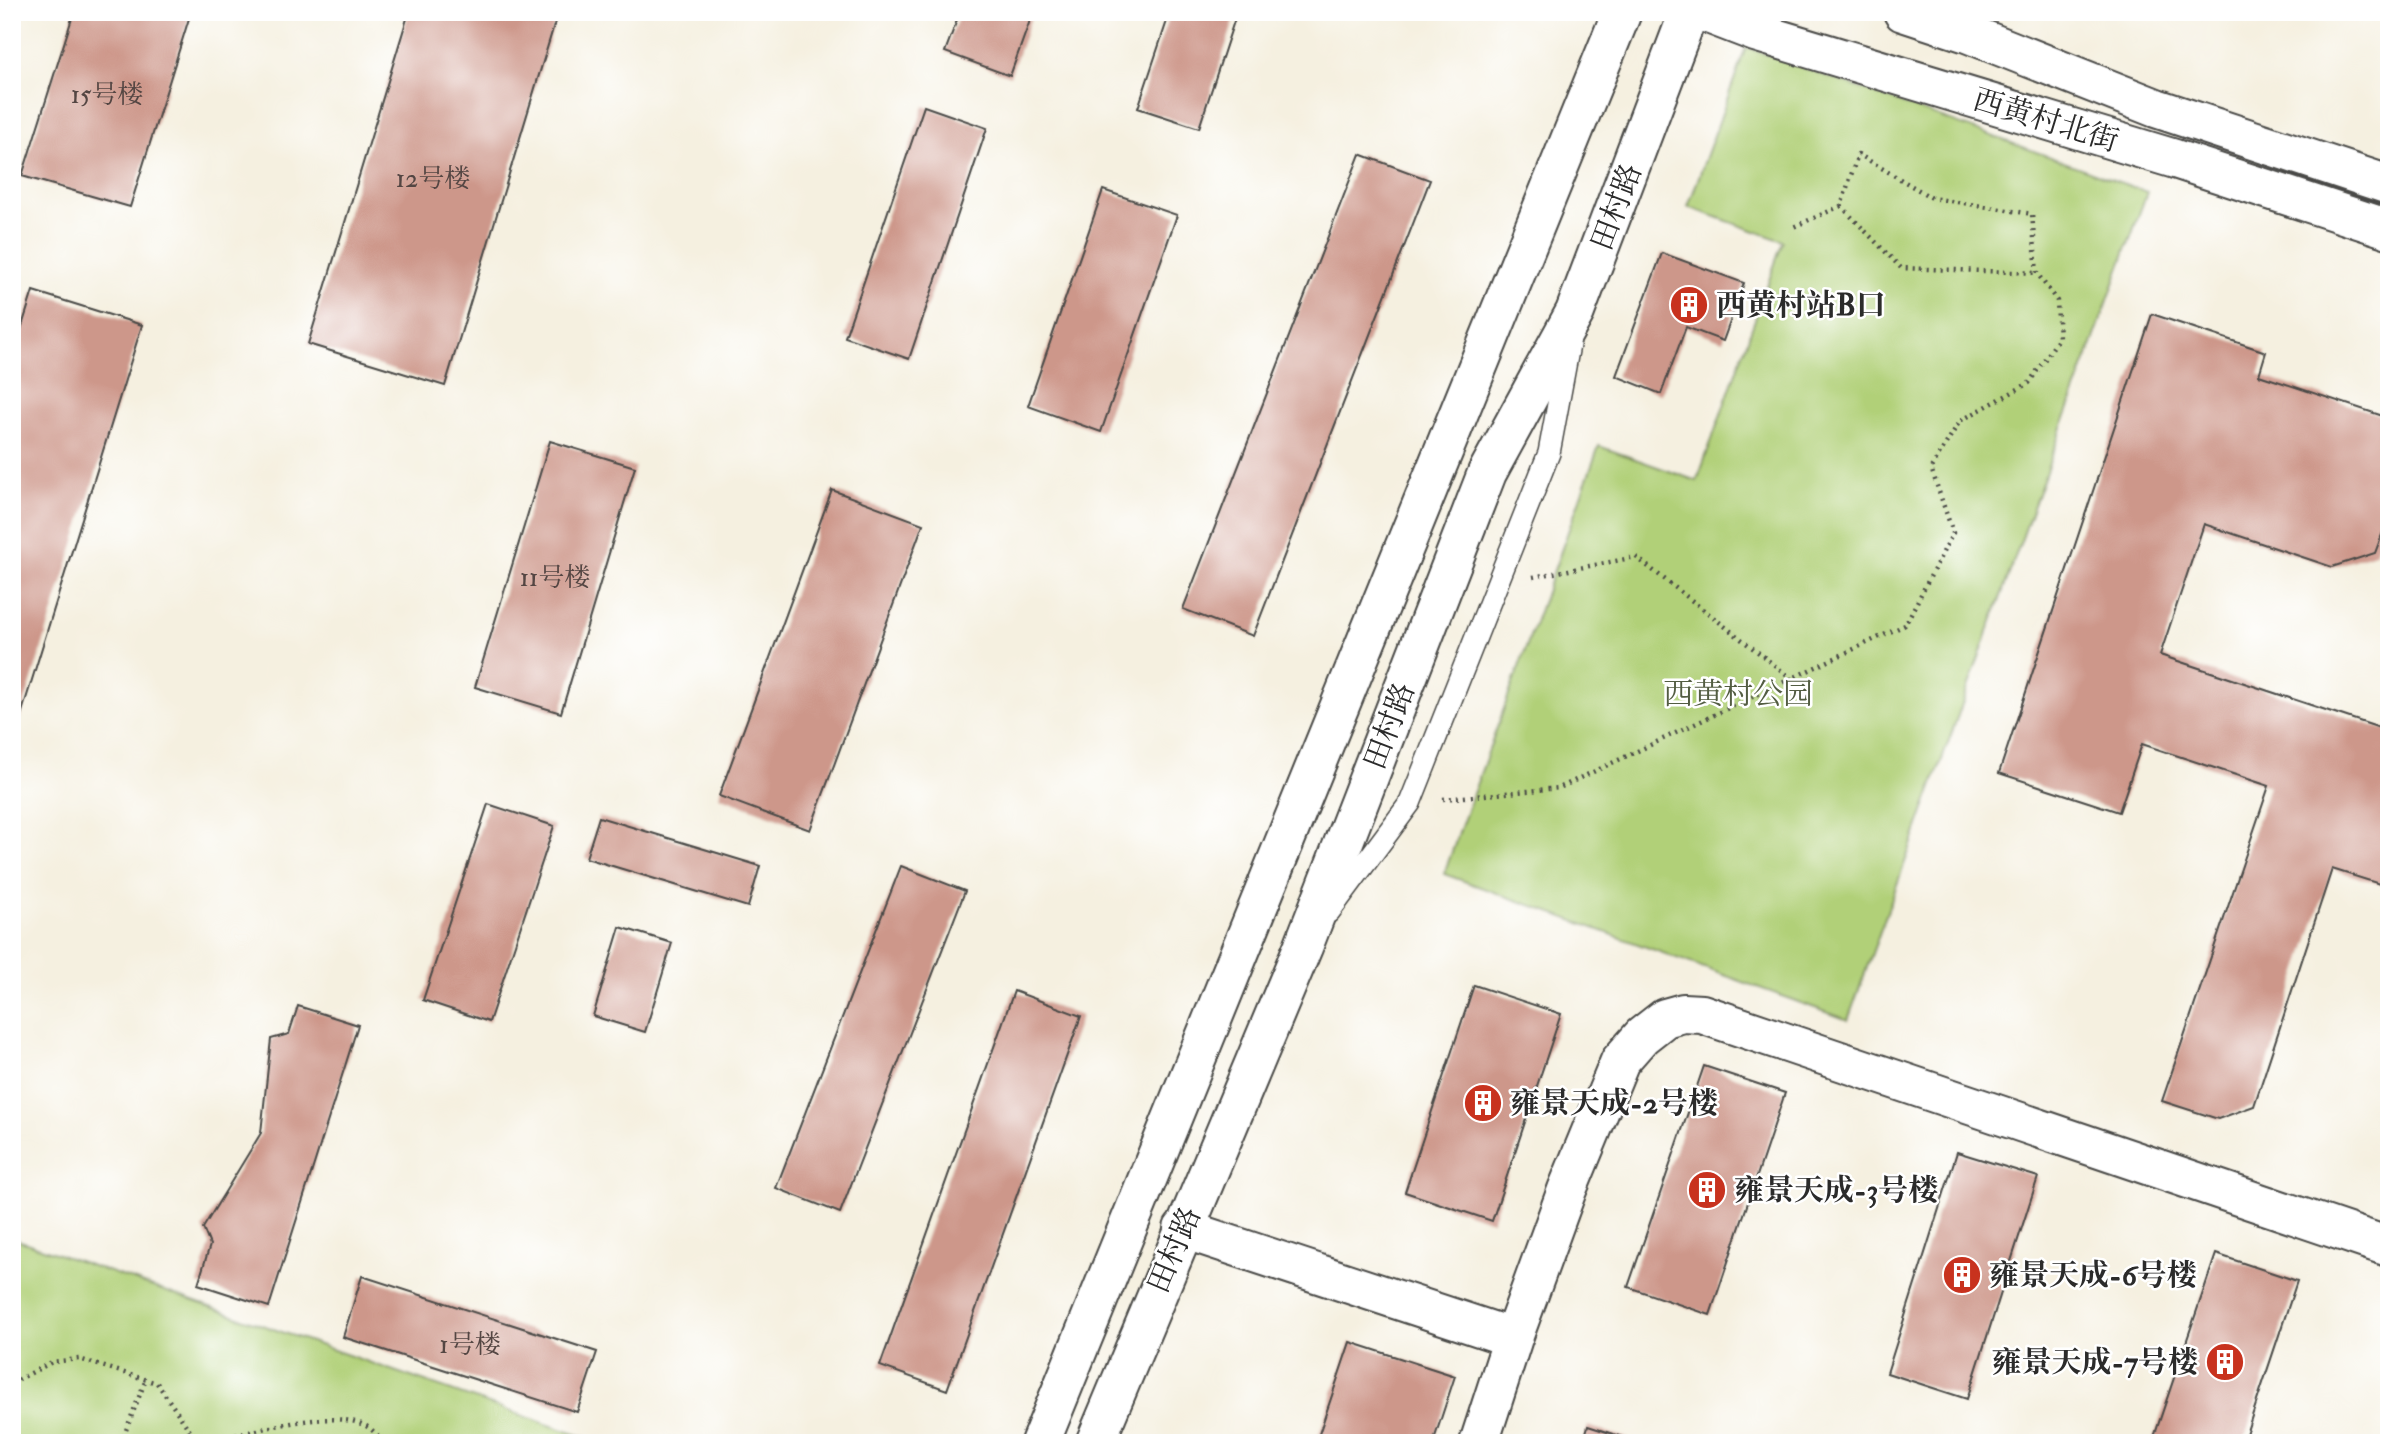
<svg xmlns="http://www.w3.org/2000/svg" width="2401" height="1455" viewBox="0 0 2401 1455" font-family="'IM FELL Double Pica','Noto Serif SC',serif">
<rect width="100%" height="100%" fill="#fff"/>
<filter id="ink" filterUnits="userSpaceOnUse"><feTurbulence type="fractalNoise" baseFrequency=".0143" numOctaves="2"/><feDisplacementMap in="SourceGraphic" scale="14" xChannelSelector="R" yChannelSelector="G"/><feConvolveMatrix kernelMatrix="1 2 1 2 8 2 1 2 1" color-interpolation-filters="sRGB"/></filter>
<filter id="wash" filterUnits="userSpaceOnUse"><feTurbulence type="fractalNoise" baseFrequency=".00686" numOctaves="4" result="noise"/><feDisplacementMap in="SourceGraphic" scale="28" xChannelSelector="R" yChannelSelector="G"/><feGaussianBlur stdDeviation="1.57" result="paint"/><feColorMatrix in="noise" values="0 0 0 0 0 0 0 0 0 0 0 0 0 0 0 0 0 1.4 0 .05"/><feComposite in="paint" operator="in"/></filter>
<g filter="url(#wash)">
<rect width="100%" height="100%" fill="#f5f0e0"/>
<!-- park -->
<path fill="#b1d078" stroke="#6e7e52" stroke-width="2" d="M1746,47L2147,192L1848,1020L1444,874L1599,446L1697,481L1783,241L1688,207Z
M12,1238L601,1443H12Z"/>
<g id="blocks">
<!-- building -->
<path fill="#cd978a" d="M74,12H191L130,207L22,176Z
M409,12H558L445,386L308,344Z
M960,12H1033L1010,76L945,52Z
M1170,12H1237L1199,128L1138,108Z
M924,106L987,128L909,359L845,337Z
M1360,154L1430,180L1253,636L1183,609Z
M1103,190L1177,215L1101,432L1028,406Z
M1662,253L1744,283L1723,341L1686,327L1661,394L1616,376Z
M33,291L142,325L13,741L12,358Z
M2152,314L2266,352L2259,375L2389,418V516L2375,553L2332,567L2204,524L2160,655L2389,731V887L2332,869L2254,1106L2218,1119L2162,1101L2269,786L2142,744L2119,812L1999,773Z
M550,441L635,467L561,713L475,687Z
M832,490L923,524L810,830L719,796Z
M488,804L554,826L489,1022L423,1000Z
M599,817L760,866L748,907L586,858Z
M901,866L965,891L840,1213L776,1188Z
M620,927L672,943L645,1032L593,1016Z
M1474,985L1561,1014L1492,1221L1405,1192Z
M1014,991L1081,1016L947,1390L880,1366Z
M298,1006L358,1025L269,1307L198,1284L210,1245L203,1228L261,1133L271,1039L289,1034Z
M1704,1066L1785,1093L1710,1315L1628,1287Z
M1957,1152L2038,1177L1967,1399L1887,1373Z
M2216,1254L2297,1281L2243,1443H2152Z
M362,1276L597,1352L577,1412L343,1337Z
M1350,1342L1455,1376L1433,1443H1316Z
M1588,1426L1638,1442V1443H1583Z"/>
</g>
</g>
<g filter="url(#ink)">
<use href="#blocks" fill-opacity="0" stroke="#494946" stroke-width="2"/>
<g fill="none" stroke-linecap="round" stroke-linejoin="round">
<!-- lane casing -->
<g stroke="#494946" stroke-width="24">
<path id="lane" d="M1329,912L1410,803L1549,453L1569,345"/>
</g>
<!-- street casing -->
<g stroke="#494946" stroke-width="42">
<path id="street" d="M1183,1229L1513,1338
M1479,1443L1513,1338L1567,1190L1620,1061L1642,1036L1665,1018L1683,1013L1702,1014L2389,1247"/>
</g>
<!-- secondary casing -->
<g stroke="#494946" stroke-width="42">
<path id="secondary" d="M1703,12L1755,32L2175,159L2389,229
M1903,12L1967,33L2156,108L2389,185
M1040,1443L1622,12
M1095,1443L1303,947L1487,473L1575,312L1689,12"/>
</g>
<!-- path -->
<path stroke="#494946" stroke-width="4.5" stroke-dasharray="2 5" stroke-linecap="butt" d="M1841,206L1901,268L2037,273
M1533,577L1636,557L1791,678
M1443,799L1559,788L1905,625L1953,533L1931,468L1960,421L2029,383L2059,338L2057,301L2037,273L2032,214L1932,198L1858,154L1841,206L1791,228
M12,1383L52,1362L79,1359L157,1383L192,1434L195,1443
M194,1441C203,1440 213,1440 222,1438C256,1432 364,1396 381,1443
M121,1443L146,1379"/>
<!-- lane -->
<use href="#lane" stroke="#fff" stroke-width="21"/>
<!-- street -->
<use href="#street" stroke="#fff" stroke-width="38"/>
<!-- secondary -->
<use href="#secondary" stroke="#fff" stroke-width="38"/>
</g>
</g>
<!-- icons -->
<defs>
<g id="building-disc" transform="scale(2.0125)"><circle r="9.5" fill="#c8321e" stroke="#fff"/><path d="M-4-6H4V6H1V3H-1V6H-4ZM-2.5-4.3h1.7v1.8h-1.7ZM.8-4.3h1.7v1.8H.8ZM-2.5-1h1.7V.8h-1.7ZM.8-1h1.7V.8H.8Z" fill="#fff"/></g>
</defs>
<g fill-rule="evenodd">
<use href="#building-disc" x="1689" y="305"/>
<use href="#building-disc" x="1483" y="1103"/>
<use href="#building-disc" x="1707" y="1190"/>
<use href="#building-disc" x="1962" y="1275"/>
<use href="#building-disc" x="2225" y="1362"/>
</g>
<g text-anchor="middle" stroke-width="5" stroke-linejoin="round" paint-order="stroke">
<!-- number labels -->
<g font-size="26" fill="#544643">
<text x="107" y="103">15号楼</text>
<text x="433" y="187">12号楼</text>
<text x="555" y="586">11号楼</text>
<text x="470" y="1353">1号楼</text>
</g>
<!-- street labels -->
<g font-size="30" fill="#2b2b2b" stroke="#fff">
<text transform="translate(2046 120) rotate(17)" y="10">西黄村北街</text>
<text transform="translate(1616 207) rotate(-69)" y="10">田村路</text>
<text transform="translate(1389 726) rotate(-69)" y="10">田村路</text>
<text transform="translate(1174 1250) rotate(-67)" y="10">田村路</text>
</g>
<!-- poi labels -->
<g font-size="30" font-weight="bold" fill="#2b2b2b" stroke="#fff" text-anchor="start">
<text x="1716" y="315">西黄村站B口</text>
<text x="1510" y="1113">雍景天成-2号楼</text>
<text x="1734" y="1200">雍景天成-3号楼</text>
<text x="1989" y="1285">雍景天成-6号楼</text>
<text x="2198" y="1372" text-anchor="end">雍景天成-7号楼</text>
</g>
<!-- park labels -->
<g font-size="30" fill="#535d42" stroke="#fff">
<text x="1738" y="704">西黄村公园</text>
</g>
</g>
<!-- margin -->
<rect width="2401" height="1455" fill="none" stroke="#fff" stroke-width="42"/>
</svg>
